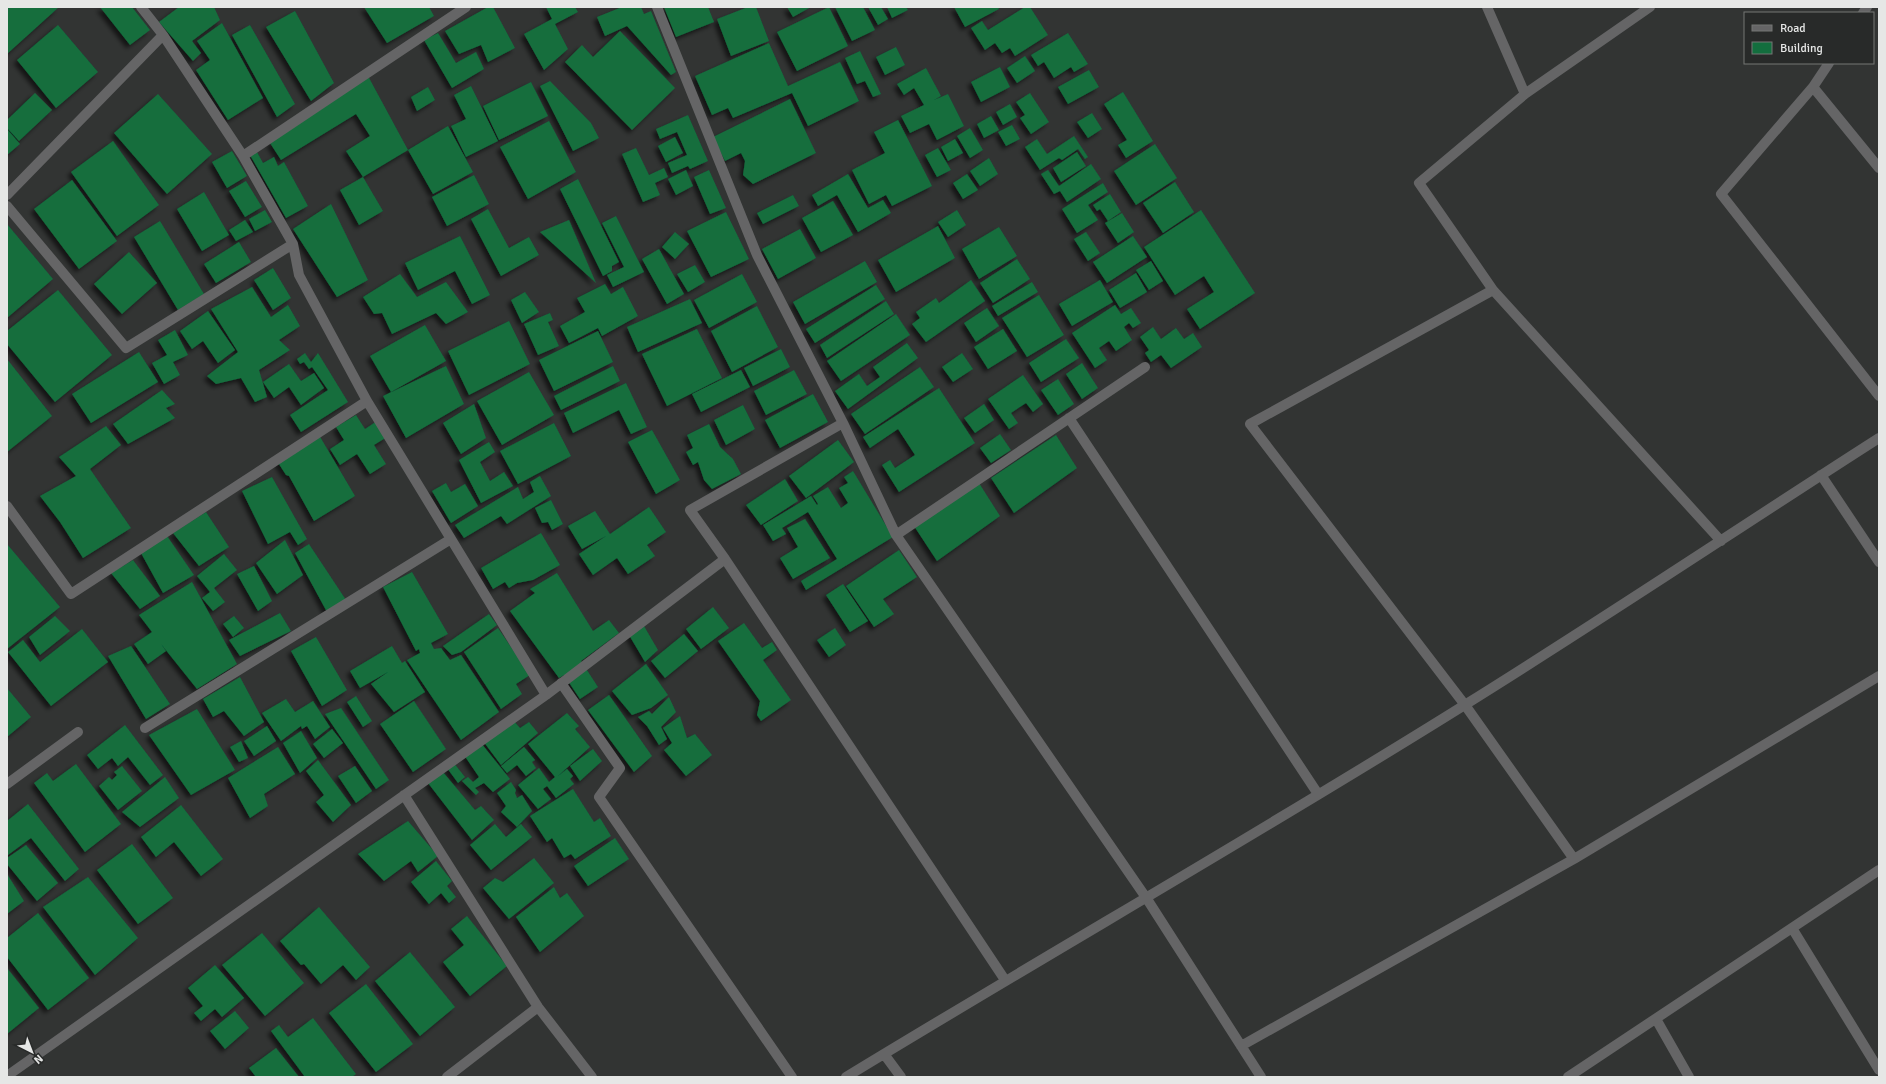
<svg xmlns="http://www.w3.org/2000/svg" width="1886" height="1084" viewBox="0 0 1886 1084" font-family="Signika,sans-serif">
<defs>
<filter id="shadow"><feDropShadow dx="-3.5" dy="3.5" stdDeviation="2" flood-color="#0009"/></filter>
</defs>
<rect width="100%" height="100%" fill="#323433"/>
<!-- building -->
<path fill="#136e3e" filter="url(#shadow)" d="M7,7H59L7,54Z
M100,7H132L150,30L130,45Z
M179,7H214L220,20L192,41L201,53L193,61L159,22Z
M364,7H429L434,16L387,43Z
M488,7H493L515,48L488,62L481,45L459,54L445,31Z
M546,7H575L578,12L555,24L568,49L544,70L524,34L552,19Z
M622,7H641L644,14L651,11L676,72L671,75L627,26L605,36L597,17Z
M664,7H708L714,22L676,37Z
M748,7H756L769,41L731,56L717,19Z
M787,7H811L793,17Z
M829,7L848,46L797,71L777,32Z
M835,7H863L875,30L852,41Z
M868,7H881L888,19L878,25Z
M887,7H906L908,10L892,18Z
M954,7H998L999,9L965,27Z
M1025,7H1030L1048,35L1015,56L1010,48L1002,53L995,43L985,50L971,28L982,21L988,30Z
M295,11L334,83L311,101L266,27Z
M222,23L263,98L228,120L196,70L210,60L197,41Z
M58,25L98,72L56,108L17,60Z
M250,25L295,104L277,117L232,35Z
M620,31L675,88L632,130L565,62L582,45L593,57Z
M438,33L456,63L476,52L484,69L452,88L424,40Z
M1068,33L1088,64L1074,72L1071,67L1054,78L1044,62L1038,66L1031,55Z
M769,43L788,86L840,62L859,101L808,126L792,93L733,118L728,108L712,115L695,76Z
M896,47L905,65L885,75L876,57Z
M860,51L881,94L873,97L865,81L857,84L845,58Z
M1025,56L1035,71L1017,83L1007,68Z
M1000,67L1010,87L981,102L971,82Z
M926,68L941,96L934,100L948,94L964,126L937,140L929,124L910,133L901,116L924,105L914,88L904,95L897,84Z
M1089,70L1099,87L1068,104L1058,87Z
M368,76L408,150L363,177L346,151L370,136L356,114L281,160L270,143Z
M550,81L591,123L599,138L573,151L540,86Z
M531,82L548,116L499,140L483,106Z
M471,86L498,141L466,157L451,126L466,119L454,95Z
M428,87L435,100L417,111L411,97Z
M1123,92L1153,141L1126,158L1118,145L1127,140L1104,104Z
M35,93L52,110L19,141L7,128V120Z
M1030,93L1049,122L1031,134L1020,118L1025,115L1016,102Z
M158,94L212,154L167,194L114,133Z
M790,99L816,153L753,184L743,175L745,161L741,153L725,161L713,137Z
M1010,104L1017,117L1003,125L996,112Z
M1092,113L1102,129L1088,138L1077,122Z
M688,115L708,161L690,169L688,166L672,173L668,163L687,155L677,132L660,139L656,129Z
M991,116L999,130L984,138L977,124Z
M898,120L932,186L892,206L886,195L869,204L852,170L885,153L874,132Z
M549,121L576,172L528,199L500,147Z
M1012,125L1020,139L1006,146L998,132Z
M448,126L473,172L433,194L408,150Z
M970,128L983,150L970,158L957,136Z
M7,129L20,144L7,155Z
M1074,136L1088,157L1085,159L1078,149L1062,160L1059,158L1040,170L1025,147L1037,139L1047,154Z
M675,137L683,153L666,162L658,146Z
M955,139L963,153L948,161L941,147Z
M113,141L159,205L117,236L71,172Z
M1155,144L1177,178L1136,205L1114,171Z
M636,148L649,175L664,168L668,177L655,183L660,195L643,202L622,154Z
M938,148L951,170L937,177L925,155Z
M232,151L247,176L227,188L212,162Z
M257,152L263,163L274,157L278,166L284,162L308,206L286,218L250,155Z
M1077,152L1086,166L1061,182L1053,168Z
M989,158L998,174L980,186L970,171Z
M1091,164L1101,179L1067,202L1060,191L1054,194L1041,174L1048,170L1059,186Z
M686,170L693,186L676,195L668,179Z
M709,170L726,208L710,214L694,177Z
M848,174L868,208L883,200L891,213L858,232L837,195L818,206L812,195Z
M967,174L978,190L963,199L953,183Z
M474,175L489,204L447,226L432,197Z
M363,177L383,211L359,225L340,190Z
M578,179L619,262L612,266V271L603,276L560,189Z
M72,180L117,241L79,269L34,209Z
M246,181L262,207L245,217L229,191Z
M1175,182L1194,212L1163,233L1143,203Z
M1103,183L1108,192L1088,205L1098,220L1077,233L1062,209Z
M204,192L229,235L202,251L177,209Z
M1110,194L1121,212L1108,221L1100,209L1097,211L1093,205Z
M793,195L799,206L763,224L757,213Z
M833,201L853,235L821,252L802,218Z
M331,204L368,280L337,297L293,229Z
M488,209L509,248L529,237L539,255L501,276L471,219Z
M265,210L272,222L255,231L249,219Z
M957,210L966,225L948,237L938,222Z
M1201,210L1255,293L1200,329L1187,309L1214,292L1204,276L1175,295L1144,247Z
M726,212L749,259L711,277L687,231Z
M1122,213L1134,232L1118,243L1105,223Z
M616,216L644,272L613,287L607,275L624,267L602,223Z
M245,220L253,232L236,241L229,230Z
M569,220L596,283L540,232Z
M160,221L204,294L178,310L134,237Z
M7,224L53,279L7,318Z
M938,226L955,258L896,292L878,260Z
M999,227L1017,256L979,279L962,249Z
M800,229L816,258L778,279L762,249Z
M675,232L689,244L675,259L662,247Z
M1086,232L1100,253L1088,261L1074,239Z
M460,236L490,295L472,304L455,271L418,290L405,263Z
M1133,236L1147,257L1107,283L1093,262Z
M239,242L251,262L216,283L204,264Z
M659,249L684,294L667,304L642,259Z
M129,252L157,283L122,314L94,284Z
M1017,259L1030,279L993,303L980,283Z
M865,261L877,282L805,324L793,302Z
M1151,261L1163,281L1149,290L1136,270Z
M695,265L705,282L688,292L677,274Z
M273,268L291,298L273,310L254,280Z
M1136,273L1147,292L1120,308L1109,290Z
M400,274L417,297L446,282L468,312L446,324L436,313L392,334L382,313L374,314L363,297Z
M742,274L757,302L709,328L694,300Z
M971,280L985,301L926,342L912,324L920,318L916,312L936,298L939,303Z
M1100,280L1113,302L1072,326L1059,304Z
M1032,282L1038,292L998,316L992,306Z
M605,284L611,294L623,287L638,316L602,336L598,328L569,343L560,326L585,312L577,298Z
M876,285L885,299L815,343L806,329Z
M252,287L271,317L288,305L300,326L279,340L290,350L259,370L267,397L255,402L241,378L216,384L207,376L238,352L211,309Z
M58,290L112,355L55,402L7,344V331Z
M525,292L539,312L522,323L511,300Z
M1039,295L1064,335L1027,357L1002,318Z
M690,299L702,323L638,352L627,327Z
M886,301L894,314L827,358L820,345Z
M1115,305L1121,314L1131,308L1141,323L1133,328L1129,323L1124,327L1132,340L1116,351L1109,341L1099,348L1107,360L1095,368L1072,333Z
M757,306L778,347L732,372L711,331Z
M987,308L999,326L976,342L964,323Z
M208,311L235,350L218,363L203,341L192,349L180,331Z
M550,313L553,320L548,322L559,346L538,355L524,324Z
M896,314L910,335L841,381L827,361Z
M509,321L530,364L469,395L448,351Z
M425,325L446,361L391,392L370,356Z
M1153,327L1161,339L1176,328L1184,339L1193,333L1202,347L1171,368L1161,355L1151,362L1145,353L1149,350L1140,337Z
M697,329L722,378L667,406L642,354Z
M1003,329L1017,351L988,369L974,347Z
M175,330L188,355L173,362L180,375L164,384L152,363L167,355L158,340Z
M598,331L613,362L554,391L539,360Z
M1066,339L1079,358L1041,382L1029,363Z
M907,343L918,358L848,409L835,391L859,374L867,386L880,377L873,367Z
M781,349L790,367L753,386L744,368Z
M139,352L158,382L91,423L72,394Z
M305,353L311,362L318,353L348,402L301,432L290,415L328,390L312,367L309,369L304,362L300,364L297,359Z
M962,353L973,369L953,382L942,367Z
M7,359L52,416L7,452Z
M1082,363L1098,388L1082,399L1066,374Z
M289,364L301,381L314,373L324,388L301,405L289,387L274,398L263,382Z
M446,366L464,404L406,438L383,396Z
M613,366L620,381L561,410L554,396Z
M920,367L934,387L865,434L851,414Z
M741,370L750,387L701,412L692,394Z
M794,370L807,394L766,415L754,391Z
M529,372L554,415L502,445L477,401Z
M1023,375L1043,404L1033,412L1026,403L1011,413L1018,423L1009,429L988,399Z
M1058,379L1074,404L1058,415L1041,390Z
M626,383L647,427L631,434L619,410L573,433L564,413Z
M939,388L975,443L899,492L882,465L890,460L895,468L915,455L898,429L870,448L863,437Z
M162,390L175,404L166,408L175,418L128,444L113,424Z
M813,394L828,422L780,448L765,420Z
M474,404L486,438L461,454L443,423Z
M984,404L994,420L975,433L964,418Z
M743,405L755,429L726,445L714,420Z
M356,415L365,429L377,421L387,437L374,445L386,464L370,474L357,454L340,465L330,449L344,440L336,427Z
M554,423L571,456L518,484L500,451Z
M709,424L720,447L733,459L741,474L712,489L704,480L698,462L693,465L686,452L693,448L687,435Z
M106,426L121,445L90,469L131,528L83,558L60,522L40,496L76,476L59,457Z
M652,430L680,480L656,494L628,442Z
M1000,434L1011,450L991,463L980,448Z
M319,435L355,496L314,521L289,476L286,475L277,461Z
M1056,435L1077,468L1014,513L991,478Z
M838,440L854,462L806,498L789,476Z
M489,442L495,452L480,462L490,481L504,472L513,486L481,503L459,460Z
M853,471L893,537L806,590L801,581L837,559L808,512L782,528L786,534L773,541L763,525L811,496L817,505L818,504L813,496L828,487L841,508L848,503L839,488L848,483L844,477Z
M540,476L551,496L507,524L501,516L464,538L455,525L518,487L523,499L534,492L530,482Z
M272,477L307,539L298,545L290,532L268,544L242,491Z
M785,479L798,501L761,525L746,505Z
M446,483L451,492L465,484L478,506L451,523L432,491Z
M979,483L1000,516L937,561L914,526Z
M551,500L563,524L552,530L548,522L542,523L535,508Z
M649,507L666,532L647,545L655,556L628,574L617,558L593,575L579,554L606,536L582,549L568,526L595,511L610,534Z
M206,512L229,547L199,566L173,533Z
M805,519L830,558L793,579L780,558L798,547L787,528Z
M541,533L560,565L533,580L517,583L509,588L505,582L493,589L481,568Z
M167,536L194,575L163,593L141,553Z
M285,540L303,575L277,594L256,563Z
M7,544L60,607L7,649Z
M309,544L346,600L327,612L295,553Z
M899,550L917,577L883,599L894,614L874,627L846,586Z
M224,554L237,570L214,588L225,602L213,611L202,598L210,592L197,576Z
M133,560L160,596L140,609L111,573Z
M254,566L272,601L258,611L237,574Z
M412,572L448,634L431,643L434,649L441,648L450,660L461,655L499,712L461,740L407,660L420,653L419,649L416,651L383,587Z
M557,573L593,631L609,620L619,633L581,661L598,687L580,699L564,675L559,678L510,611L535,593L530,589Z
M192,582L237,664L197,689L161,644L166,651L148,664L134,644L152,632L139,615Z
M843,584L868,621L850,632L826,595Z
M713,607L729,628L701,649L686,629Z
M280,613L291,631L240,656L229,640Z
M489,614L497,625L461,652L452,655L443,646Z
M55,616L70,631L40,655L29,637Z
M234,616L244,628L233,637L223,624Z
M744,623L762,648L772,642L777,650L763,660L791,700L761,721L757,715L760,701L718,641Z
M644,626L658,650L645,662L629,635Z
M498,628L530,675L516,684L522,694L501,709L464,652Z
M835,628L846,645L829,657L817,640Z
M82,629L108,662L51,706L8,652L23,640L40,662Z
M684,634L698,651L665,678L651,661Z
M316,637L347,690L322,706L291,651Z
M131,646L170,704L146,719L108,656Z
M392,646L402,663L405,661L425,692L394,712L371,684L388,672L360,688L350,671Z
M646,664L668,695L651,708L632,715L612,691Z
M240,677L264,722L244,736L224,711L213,717L203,699Z
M7,688L31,717L7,737Z
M609,695L652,756L634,772L588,710Z
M356,696L372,721L363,727L347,702Z
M669,697L676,712L661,727L667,739L659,745L647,726L638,717L649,711L652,714Z
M286,699L295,712L313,701L330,727L315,739L307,726L302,729L301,726L281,741L262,713Z
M414,701L446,749L413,772L380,724Z
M341,708L389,780L376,789L325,714Z
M197,709L235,770L191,795L149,735Z
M567,713L579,726L575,729L590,747L558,776L567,769L573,776L570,779L574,784L556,798L547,786L543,789L551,799L538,809L518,785L539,768L549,782L555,777L528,744Z
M680,716L687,738L695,734L712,755L686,776L664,750L672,743L663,728Z
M513,720L520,728L529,722L538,733L501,765L483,741Z
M125,725L163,775L150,785L128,757L118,766L112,758L98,769L87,755Z
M267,726L276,741L254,756L244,741Z
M332,729L343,743L324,758L313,744Z
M301,731L317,758L300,773L283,743Z
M241,741L248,758L239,762L230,747Z
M481,743L510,779L493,792L484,783L475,788L479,792L476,795L462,781L468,777L473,782L479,777L464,755Z
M278,747L295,774L264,794L268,806L250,818L228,778Z
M524,747L535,760L532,762L536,768L526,776L517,765L507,773L501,766Z
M593,749L602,761L580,781L570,766Z
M318,760L351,805L333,822L316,802L324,795L306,771Z
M453,762L465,777L458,783L447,768Z
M76,764L121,824L85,852L34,783L47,773L53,781Z
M122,766L142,791L118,810L99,786L109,777L112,780L117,775L114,772Z
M355,766L372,791L356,803L338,776Z
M442,771L475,810L481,806L494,820L472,840L428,783Z
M165,777L179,798L140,827L122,812Z
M511,782L516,790L515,793L517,798L522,795L532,811L517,827L501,812L506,806L497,793Z
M573,789L594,822L600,818L611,836L575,859L571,854L564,858L552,838L547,842L530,816Z
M28,804L79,869L65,881L31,838L8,855L7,854V821Z
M181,805L223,859L201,876L174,842L156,857L141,837Z
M408,821L438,856L418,872L411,861L384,881L358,854Z
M495,824L506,837L521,824L532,837L491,870L470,845Z
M615,838L629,859L588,886L574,866Z
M132,844L173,898L138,924L97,870Z
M26,845L58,883L37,901L7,864V858Z
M534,858L554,883L509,919L483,888L495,878L503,882Z
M436,861L452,881L447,886L456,897L449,903L441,893L429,904L411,882Z
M7,874L24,901L7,914Z
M88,877L138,938L95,975L43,907Z
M554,887L560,898L567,893L584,916L540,952L516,917Z
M319,907L370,967L356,980L343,965L321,984L304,964L301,965L280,941Z
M38,913L89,978L48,1010L7,957V938Z
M467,916L507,966L470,996L443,962L464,945L451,929Z
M262,933L304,983L265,1016L222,965Z
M410,952L455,1007L420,1036L375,981Z
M215,965L244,998L222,1017L215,1009L201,1021L194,1013L203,1006L188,988Z
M7,968L39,1008L7,1034Z
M366,984L413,1044L376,1072L329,1013Z
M235,1011L249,1028L225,1049L210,1031Z
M313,1018L356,1074L352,1077H305L271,1031L279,1025L288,1037Z
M276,1048L299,1077H256L249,1068Z"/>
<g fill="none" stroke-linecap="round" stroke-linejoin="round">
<!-- minor -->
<path stroke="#656566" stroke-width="10" d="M141,7L163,35L243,156L293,244L299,275L367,401L546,695
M657,7L757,255L843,423L896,535L1147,899L1261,1077
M1487,7L1525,94L1419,183L1493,290L1721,541
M1863,13L1867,7
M1829,63L1813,87L1721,194L1879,396
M1813,87L1879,168
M1525,94L1650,7
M243,156L466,7
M7,195L163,35
M7,206L126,348L293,244
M1493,290L1250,424L1465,705L1574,859
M1069,418L1318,794
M843,423L690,510L725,559L1005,980
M1821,475L1879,562
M7,506L71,594L367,401
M896,535L1145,367
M561,683L620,768L599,797L792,1077
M145,728L451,539
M7,784L78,732
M404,795L538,1007L592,1077
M1792,928L1879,1070
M1656,1019L1689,1077
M1241,1046L1574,859L1879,676
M884,1054L901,1077
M7,1076L546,695L725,559
M447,1077L538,1007
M846,1077C1051,952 1260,833 1463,706C1603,619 1740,527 1879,438
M1568,1077L1879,870"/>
</g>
<!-- border -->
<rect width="1886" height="1084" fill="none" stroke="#e6e7e6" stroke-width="16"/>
<!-- legend -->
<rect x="1744" y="12" width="130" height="52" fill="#282a29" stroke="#747675"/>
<rect x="1752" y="25" width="20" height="6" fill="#656566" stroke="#747675"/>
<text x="1780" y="32" font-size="12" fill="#e6e7e6">Road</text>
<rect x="1752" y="42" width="20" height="12" fill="#136e3e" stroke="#747675"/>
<text x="1780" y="52" font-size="12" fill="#e6e7e6">Building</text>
<!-- north arrow -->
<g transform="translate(32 1052) rotate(138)" stroke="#282a29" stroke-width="3" paint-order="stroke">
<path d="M0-3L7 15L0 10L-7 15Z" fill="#e6e7e6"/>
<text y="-6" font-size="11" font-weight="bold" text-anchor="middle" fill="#e6e7e6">N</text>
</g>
</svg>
